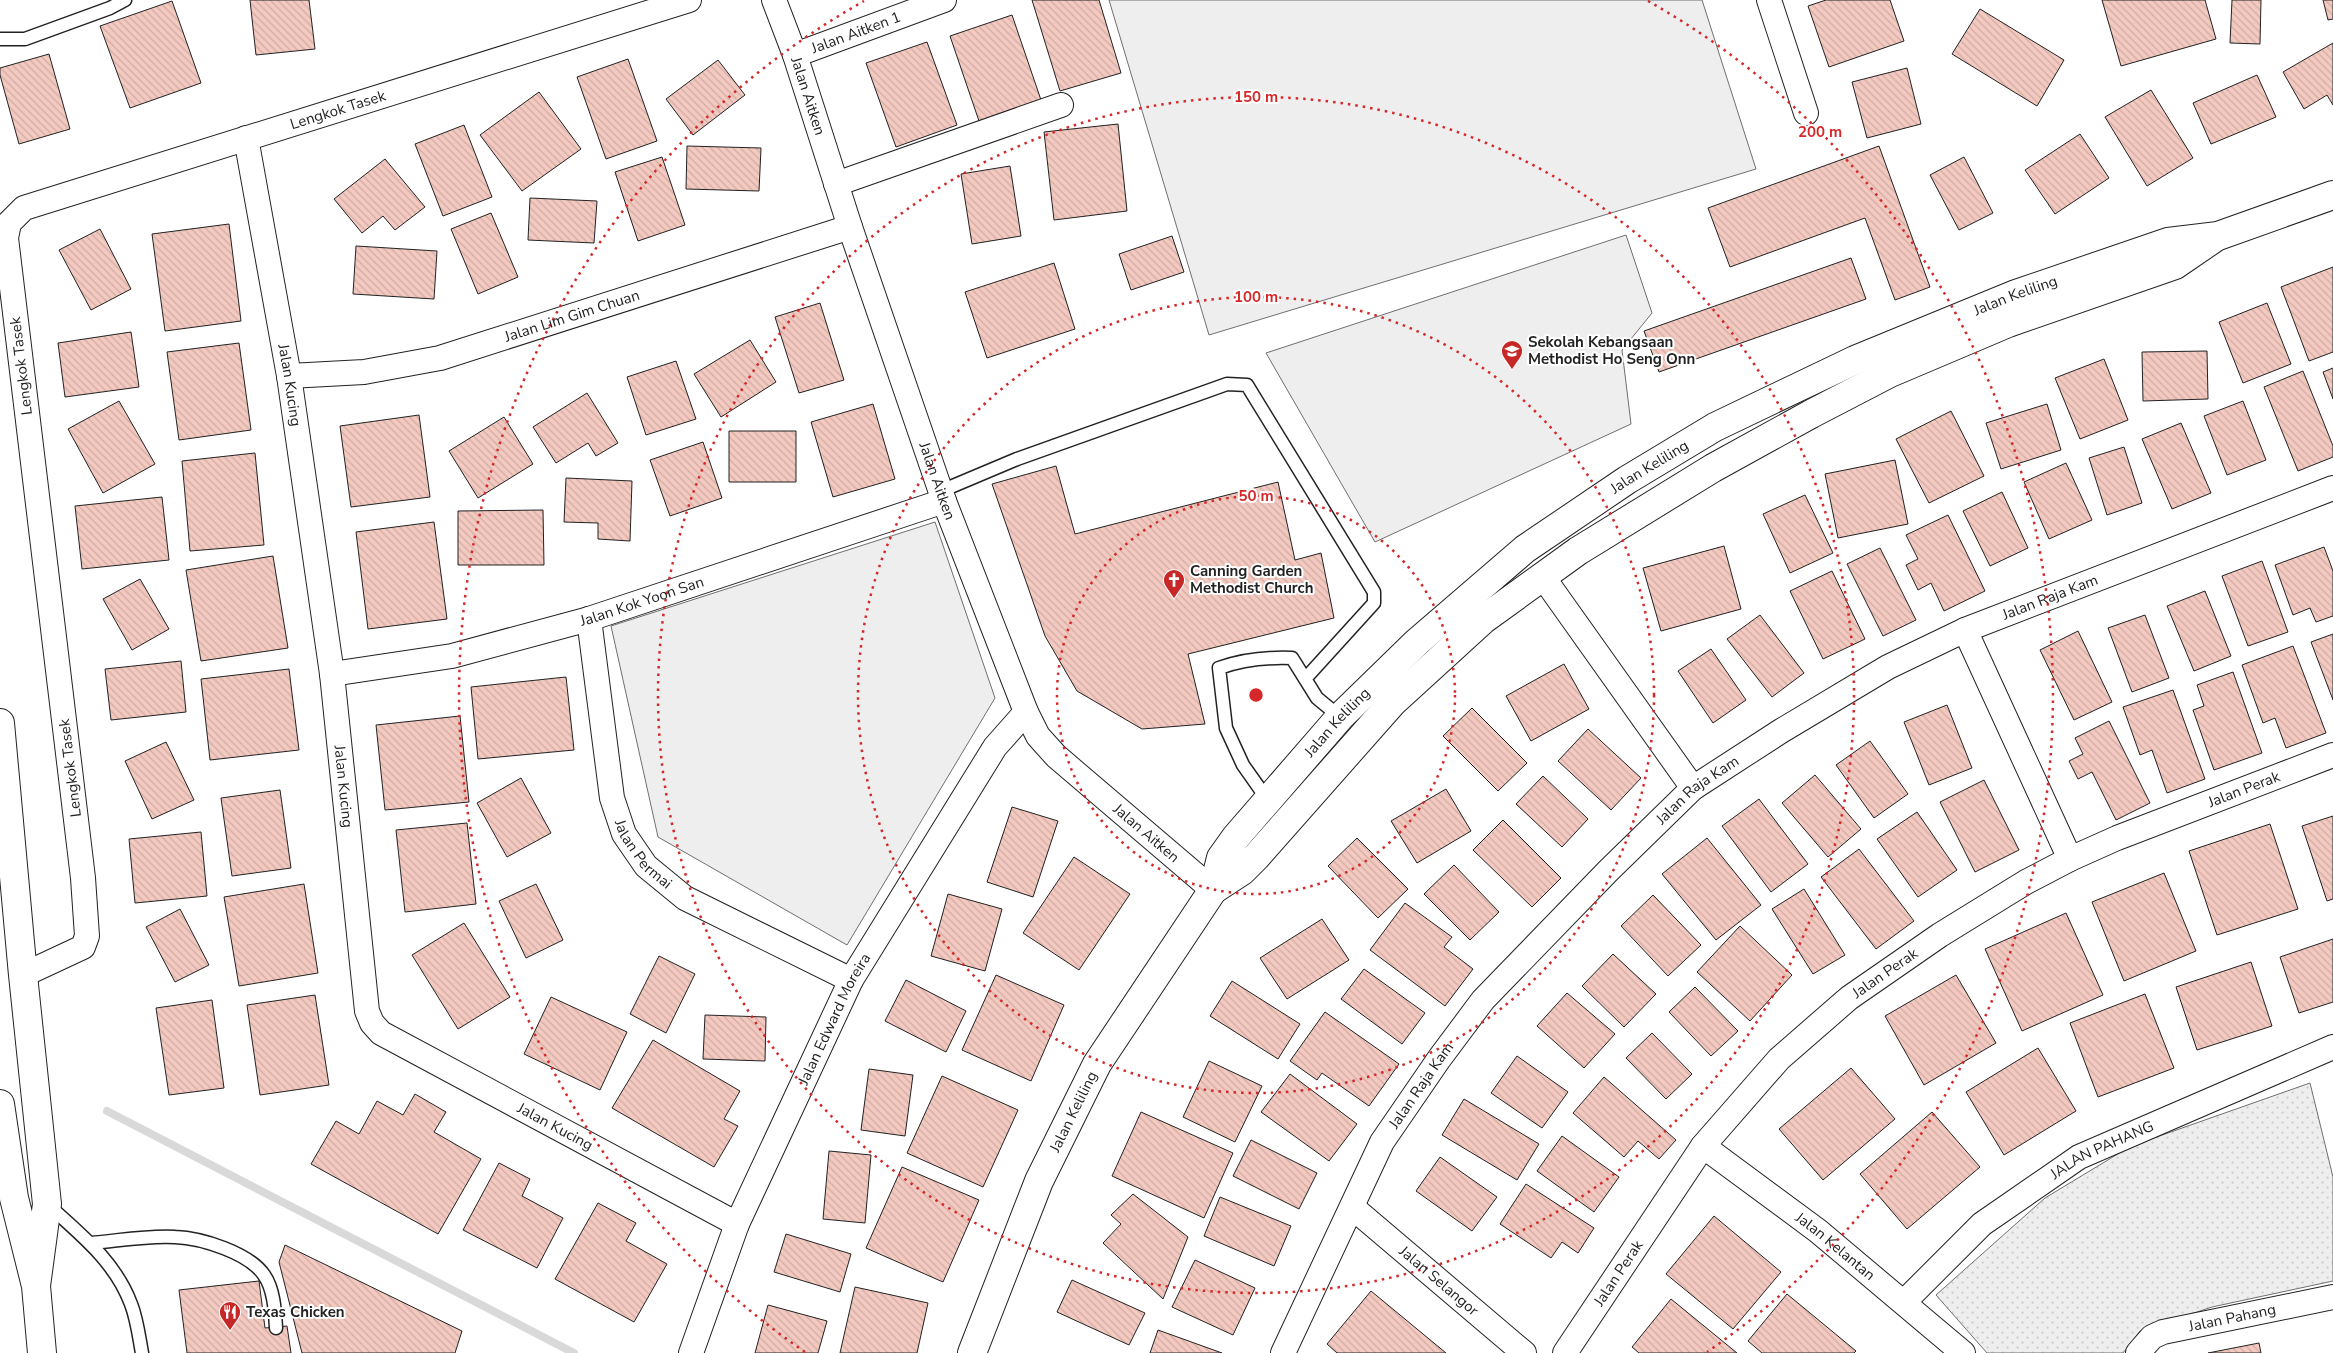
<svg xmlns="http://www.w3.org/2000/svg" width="2333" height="1353" viewBox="0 0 2333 1353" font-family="'Nunito Sans',sans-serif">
<defs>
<pattern id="park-dots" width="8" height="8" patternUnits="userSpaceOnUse" patternTransform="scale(1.25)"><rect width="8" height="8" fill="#eee"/><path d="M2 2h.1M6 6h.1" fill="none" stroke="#ccc" stroke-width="1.8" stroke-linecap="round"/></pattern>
<pattern id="building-back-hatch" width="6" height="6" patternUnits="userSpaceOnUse" patternTransform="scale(1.25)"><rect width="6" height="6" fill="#f3c9c0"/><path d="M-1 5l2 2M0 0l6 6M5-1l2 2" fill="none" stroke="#d0aca5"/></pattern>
</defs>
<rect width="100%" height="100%" fill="#fff"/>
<!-- grass -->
<path fill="#eee" stroke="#6f6f6f" d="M1109,0H1702L1756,169L1209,335Z
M1626,235L1652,313L1622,350L1631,424L1375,542L1266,353Z
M935,522L995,698L847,945L658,837L611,626Z"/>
<!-- park -->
<path fill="url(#park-dots)" stroke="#6f6f6f" d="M2310,1083L2333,1177V1281L2212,1307L2140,1331L2123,1353H1987L1936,1295L2045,1198L2131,1146Z"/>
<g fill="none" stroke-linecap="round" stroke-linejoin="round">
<!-- stream -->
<path stroke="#d9d9d9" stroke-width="8" d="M107,1111L574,1353"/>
</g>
<!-- building -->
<path fill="url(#building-back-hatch)" stroke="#222" d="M250,0H309L315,49L256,55Z
M1032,0H1099L1121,73L1060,91Z
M1826,0H1890L1904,41L1829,67L1808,6Z
M2102,0H2205L2216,39L2121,66Z
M2232,0H2261L2260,44L2230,43Z
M2323,0H2333V19L2328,20Z
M172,1L201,83L130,108L100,26Z
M1980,9L2064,60L2037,106L1952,54Z
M1012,15L1042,103L980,124L950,36Z
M927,42L957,125L896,147L866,63Z
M2333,43V105L2327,95L2304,109L2283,72Z
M49,54L70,129L19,144L0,75V68Z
M628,59L657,141L606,159L577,77Z
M718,60L745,95L693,135L666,99Z
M1907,68L1921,124L1867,138L1852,82Z
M2257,75L2276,117L2211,144L2193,103Z
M2151,90L2193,158L2147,186L2105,117Z
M539,92L581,149L522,191L480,135Z
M1118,124L1127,211L1054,220L1044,132Z
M464,125L492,197L443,216L415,144Z
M2080,134L2109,178L2055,214L2025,170Z
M687,146L761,148L759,191L686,189Z
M1879,146L1930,287L1895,300L1865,218L1730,267L1708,208Z
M662,157L685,225L638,241L615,172Z
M1964,157L1993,213L1959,230L1930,175Z
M385,159L425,207L395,230L383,216L362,233L334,199Z
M1010,166L1021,236L972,244L961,174Z
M530,198L597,201L594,243L528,240Z
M491,213L518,277L478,294L451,229Z
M229,224L241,321L165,331L152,234Z
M100,229L131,289L91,310L59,250Z
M1172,236L1184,272L1131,290L1119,254Z
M356,246L437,251L434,299L353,294Z
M1851,258L1866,299L1659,372L1644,331Z
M1054,263L1075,329L987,358L965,292Z
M2333,267V352L2309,361L2281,287Z
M820,303L844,380L799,393L775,317Z
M2267,303L2291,364L2243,383L2219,322Z
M131,332L139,387L65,397L58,343Z
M750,340L776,382L721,417L694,374Z
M239,343L251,430L179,440L167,352Z
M2207,351L2208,399L2143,401L2142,352Z
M2104,359L2128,420L2080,439L2055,378Z
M676,361L696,419L646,435L627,377Z
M2333,368V399L2323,372Z
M2303,371L2333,446V457L2298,471L2264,387Z
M587,393L618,443L596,456L588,443L556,463L533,427Z
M119,401L155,464L103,493L68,429Z
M2243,401L2266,460L2227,475L2204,416Z
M873,404L895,479L833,497L811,422Z
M2047,404L2061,450L2001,469L1986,423Z
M1951,411L1984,476L1929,503L1896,439Z
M419,415L430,497L351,507L340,426Z
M504,417L533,464L478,498L449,451Z
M2181,423L2211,493L2172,509L2142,439Z
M729,431H796V482H729Z
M703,442L722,498L670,516L650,460Z
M2124,447L2142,503L2107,515L2089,458Z
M255,453L264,545L190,551L182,461Z
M1895,460L1908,524L1838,538L1825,474Z
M2066,463L2092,520L2049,539L2024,482Z
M1056,466L1075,534L1278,482L1295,560L1321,553L1334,618L1188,654L1205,724L1142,729L1077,691L1045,636L992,484Z
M566,478L632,481L630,541L598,539V523L564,522Z
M2002,492L2028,548L1990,566L1963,511Z
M1805,495L1833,553L1790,573L1763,514Z
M162,497L169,560L82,569L75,506Z
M543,510L544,565H458V511Z
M1948,515L1985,591L1944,611L1931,583L1918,590L1906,565L1918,559L1906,535Z
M434,522L447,619L368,629L356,532Z
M1724,546L1741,609L1661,631L1643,568Z
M2324,547L2333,571V616L2316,622L2310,608L2293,615L2275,565Z
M1880,548L1916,620L1883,636L1847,564Z
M273,556L288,648L201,661L186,570Z
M2262,561L2288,632L2248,646L2222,576Z
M1832,571L1865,639L1823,659L1790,591Z
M140,579L169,629L132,650L103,599Z
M2205,591L2231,656L2194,671L2167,606Z
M1760,615L1804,673L1772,697L1727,639Z
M2145,615L2169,678L2132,692L2108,628Z
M2078,631L2112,702L2074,720L2040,650Z
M2333,634V700L2311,642Z
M2293,646L2326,733L2286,748L2275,718L2263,723L2242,665Z
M1711,649L1746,700L1713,723L1678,671Z
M181,661L186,712L111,720L105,669Z
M1564,664L1589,709L1531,741L1506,696Z
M289,669L299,750L210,760L201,679Z
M2233,672L2262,753L2214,770L2193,710L2204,706L2197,685Z
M566,677L574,750L478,759L471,687Z
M2173,690L2205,779L2167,793L2152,750L2140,755L2123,707Z
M1947,705L1972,768L1929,785L1904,722Z
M1472,708L1527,763L1498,791L1443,736Z
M460,716L469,802L385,810L376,725Z
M2109,721L2150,803L2116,820L2092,772L2078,779L2069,761L2083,754L2075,738Z
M1588,729L1641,778L1611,810L1558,761Z
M1870,741L1908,794L1874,818L1836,765Z
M166,742L194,800L152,819L125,761Z
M1815,775L1861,829L1828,857L1782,803Z
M1543,776L1588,819L1562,847L1516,804Z
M521,778L551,833L507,857L477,803Z
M1984,780L2019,850L1975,872L1940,802Z
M1446,789L1471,831L1417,863L1391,821Z
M280,790L291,868L232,876L221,798Z
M1759,799L1808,864L1771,892L1722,826Z
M1012,807L1058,821L1033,897L987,882Z
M1917,812L1957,870L1918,897L1877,839Z
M2333,816V899L2327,901L2302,826Z
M1503,820L1561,878L1532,907L1473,850Z
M467,823L476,904L405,912L396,830Z
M2270,824L2298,909L2217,935L2189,851Z
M201,832L207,896L135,903L129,839Z
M1357,838L1408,889L1378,918L1328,866Z
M1707,838L1761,905L1716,940L1662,874Z
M1859,849L1914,921L1876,949L1821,877Z
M1074,857L1130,894L1079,970L1023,933Z
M1454,865L1499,912L1470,940L1424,894Z
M2164,873L2196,951L2124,981L2092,902Z
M304,884L318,973L239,986L224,897Z
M536,884L563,940L526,958L499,901Z
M1804,889L1845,955L1813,974L1772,909Z
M948,894L1002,909L985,971L931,956Z
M1653,895L1701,945L1668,976L1621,926Z
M1405,903L1452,937L1444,947L1473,969L1445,1006L1370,950Z
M180,909L209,965L175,982L146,927Z
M2066,913L2103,995L2022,1031L1985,949Z
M1322,919L1349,960L1287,999L1260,958Z
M464,923L510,997L458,1029L412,955Z
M1740,926L1792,975L1750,1021L1697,972Z
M2333,939V1002L2299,1013L2280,957Z
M1613,954L1656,994L1624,1027L1582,986Z
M659,956L695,974L666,1033L630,1014Z
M2251,962L2272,1026L2197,1050L2176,987Z
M1364,969L1425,1013L1402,1044L1341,999Z
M996,975L1064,1005L1031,1081L962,1050Z
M1956,975L1996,1043L1924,1085L1885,1016Z
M906,980L966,1011L946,1052L885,1021Z
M1232,981L1300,1024L1278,1059L1210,1016Z
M1695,987L1738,1031L1711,1056L1669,1012Z
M1567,993L1615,1034L1584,1068L1537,1026Z
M2145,994L2174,1068L2098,1097L2070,1023Z
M315,995L329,1085L260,1095L247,1005Z
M551,997L627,1032L600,1090L524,1054Z
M212,1000L224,1088L169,1095L156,1008Z
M1325,1012L1399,1064L1369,1106L1322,1073L1317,1080L1290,1061Z
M705,1015L766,1017L765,1061L703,1059Z
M1652,1033L1692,1074L1666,1099L1626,1058Z
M653,1040L740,1091L724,1119L738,1126L714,1167L612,1108Z
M2038,1048L2076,1111L2004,1155L1966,1092Z
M1517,1056L1568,1092L1542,1128L1491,1093Z
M1209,1061L1262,1086L1235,1142L1183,1117Z
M1851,1068L1895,1119L1823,1180L1779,1129Z
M869,1069L913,1075L905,1136L861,1130Z
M1290,1074L1357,1124L1329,1161L1261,1112Z
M942,1076L1018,1110L983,1187L907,1153Z
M1604,1077L1676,1140L1659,1159L1638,1141L1624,1157L1573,1113Z
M415,1094L446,1112L434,1132L481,1159L438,1234L311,1164L336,1121L359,1134L377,1101L403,1115Z
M1464,1099L1539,1144L1517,1180L1442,1135Z
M1141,1112L1233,1153L1204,1218L1112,1176Z
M1932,1112L1980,1167L1907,1229L1860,1174Z
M1562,1136L1619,1177L1594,1212L1537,1171Z
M1251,1140L1317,1173L1299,1209L1233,1176Z
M829,1151L871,1155L865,1223L823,1219Z
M1440,1157L1497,1197L1472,1231L1416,1191Z
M499,1163L530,1179L522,1196L563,1218L537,1268L463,1230Z
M902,1167L979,1200L943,1282L866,1248Z
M1526,1184L1594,1228L1578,1253L1562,1242L1551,1258L1500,1224Z
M1133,1194L1188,1237L1163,1299L1103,1243L1121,1224L1111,1215Z
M1220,1197L1291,1226L1274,1266L1204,1236Z
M598,1203L636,1223L626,1241L667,1264L634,1322L555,1279Z
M1714,1216L1781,1272L1733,1329L1666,1274Z
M786,1234L851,1254L840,1292L774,1272Z
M285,1245L462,1331L455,1353H302L279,1262Z
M1195,1260L1255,1288L1233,1335L1172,1307Z
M1072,1280L1145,1313L1129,1345L1057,1312Z
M259,1281L265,1328L287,1326L291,1353H187L179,1290Z
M855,1287L928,1303L917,1353H840Z
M1371,1291L1446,1353H1337L1327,1344Z
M1787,1294L1856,1351L1854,1353H1762L1748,1341Z
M1671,1299L1737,1353H1639L1632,1347Z
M768,1305L827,1321L818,1353H755Z
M1158,1330L1222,1353H1150Z
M2259,1343L2261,1353H2208Z"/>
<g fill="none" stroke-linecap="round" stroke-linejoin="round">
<!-- service casing -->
<g stroke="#222" stroke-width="15">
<path id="service" d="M0,39H25L110,8L125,0
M941,491L1017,459L1227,384L1247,385L1374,592V603L1305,679
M1267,799L1243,765L1226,728L1219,668C1244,659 1266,657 1292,658L1317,698L1340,717
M47,1204C80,1234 115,1261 131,1304C137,1319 139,1337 142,1353
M91,1243C117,1241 149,1235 175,1237C202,1238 249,1253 264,1275C274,1289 275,1311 276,1328"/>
</g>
<!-- minor casing -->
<g stroke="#222" stroke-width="26">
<g id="minor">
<path id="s1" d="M774,0L795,55L850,227L944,501L1026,712L1038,736L1056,756L1213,890"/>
<path d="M1769,0L1806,113"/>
<path id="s2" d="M795,55L944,0"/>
<path id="s3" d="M246,138L289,376L332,674L367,1011L372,1023L381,1033L737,1224"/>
<path d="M836,184L1061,105"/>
<path id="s4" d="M289,376L364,372L440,358L850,227"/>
<path d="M1543,577L1693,788"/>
<path id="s5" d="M589,619L612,798L624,834L646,866L685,898L851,980"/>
<path d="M1965,630L2070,859"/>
<path id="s6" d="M332,674L452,656L589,619L944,501"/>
<path id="s7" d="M23,975L83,947L87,936L83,878L6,238L9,223L24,208L689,0"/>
<path id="s8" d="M1703,1146L1818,1231L1963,1353"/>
<path id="s9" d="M1352,1207L1524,1353"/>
<path id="s10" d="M1904,1302L1982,1224L2079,1157L2333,1047"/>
<path id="s11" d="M691,1353L737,1224L851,980L995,747L1026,712"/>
<path id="s12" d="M1283,1353L1382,1142L1439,1059L1483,1000L1608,871L1693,788L1781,731L1888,667L1965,630L2333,488"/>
<path id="s13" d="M1565,1353L1703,1146L1779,1059L1849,998L1940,935L2026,882L2070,859L2117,838L2333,755"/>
<path id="s14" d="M2138,1353L2152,1337L2163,1332L2333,1297"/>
</g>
</g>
<!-- secondary casing -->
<g stroke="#222" stroke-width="30">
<g id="secondary">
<path d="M1213,890L1242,871L1256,857L1392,703L1484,619L1578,551L1713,468L1811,414L1890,373L2008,323L2175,265L2213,239"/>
<path id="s15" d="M972,1353L1039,1181L1097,1064L1213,890L1221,858L1236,837L1340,717L1417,642L1525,549L1627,480L1715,427L1855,360L2016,294L2168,242L2218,236L2333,195"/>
</g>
</g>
<!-- primary casing -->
<g stroke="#222" stroke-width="30">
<path id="primary" d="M0,723L23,975L47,1204L36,1286
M0,1104L14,1198L36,1286L42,1353"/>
</g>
<!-- service -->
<use href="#service" stroke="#fff" stroke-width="12"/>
<!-- minor -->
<use href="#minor" stroke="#fff" stroke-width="24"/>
<!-- secondary -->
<use href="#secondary" stroke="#fff" stroke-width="28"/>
<!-- primary -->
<use href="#primary" stroke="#fff" stroke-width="28"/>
</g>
<!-- distance rings -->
<g fill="none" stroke="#d62828" stroke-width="2.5" stroke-dasharray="2.5 5">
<circle cx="1256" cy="695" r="199"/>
<circle cx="1256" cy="695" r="398"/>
<circle cx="1256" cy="695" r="598"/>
<path d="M805 1352A797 797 0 0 1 864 1M1648 1A797 797 0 0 1 1707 1352"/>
</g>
<!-- icons -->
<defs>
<g id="school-pin" transform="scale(1.125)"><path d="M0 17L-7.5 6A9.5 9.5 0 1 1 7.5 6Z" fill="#c62828" stroke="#fff"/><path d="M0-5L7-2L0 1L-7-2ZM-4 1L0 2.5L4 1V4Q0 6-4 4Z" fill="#fff"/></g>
<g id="church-pin" transform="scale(1.125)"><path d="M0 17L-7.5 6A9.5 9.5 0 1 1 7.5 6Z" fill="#c62828" stroke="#fff"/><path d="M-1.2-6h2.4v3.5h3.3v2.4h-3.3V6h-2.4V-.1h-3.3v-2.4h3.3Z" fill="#fff"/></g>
<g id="restaurant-pin" transform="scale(1.125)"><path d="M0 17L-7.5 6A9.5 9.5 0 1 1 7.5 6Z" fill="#c62828" stroke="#fff"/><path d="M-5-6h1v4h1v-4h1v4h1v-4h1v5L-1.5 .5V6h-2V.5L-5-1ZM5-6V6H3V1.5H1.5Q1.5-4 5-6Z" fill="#fff"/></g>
</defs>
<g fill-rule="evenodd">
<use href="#school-pin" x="1512" y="351"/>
<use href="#church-pin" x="1174" y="580"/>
<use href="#restaurant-pin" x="230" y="1312"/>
</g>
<g text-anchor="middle" stroke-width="4" stroke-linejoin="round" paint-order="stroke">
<!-- street labels -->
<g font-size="15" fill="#222" stroke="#fff">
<text dy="5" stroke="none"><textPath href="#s2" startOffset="65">Jalan Aitken 1</textPath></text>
<text dy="5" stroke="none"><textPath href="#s1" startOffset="102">Jalan Aitken</textPath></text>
<text dy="5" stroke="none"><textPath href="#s7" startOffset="1146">Lengkok Tasek</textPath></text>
<text dy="5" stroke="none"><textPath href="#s15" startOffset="1546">Jalan Keliling</textPath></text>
<text dy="5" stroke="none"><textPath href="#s4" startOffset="291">Jalan Lim Gim Chuan</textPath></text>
<text transform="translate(21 366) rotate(-97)" y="5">Lengkok Tasek</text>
<text dy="5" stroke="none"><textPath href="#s3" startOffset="251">Jalan Kucing</textPath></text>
<text dy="5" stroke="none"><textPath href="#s15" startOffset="1141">Jalan Keliling</textPath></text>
<text dy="5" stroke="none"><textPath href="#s1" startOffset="508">Jalan Aitken</textPath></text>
<text dy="5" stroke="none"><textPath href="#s12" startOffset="1112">Jalan Raja Kam</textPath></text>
<text dy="5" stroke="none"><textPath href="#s6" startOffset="319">Jalan Kok Yoon San</textPath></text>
<text dy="5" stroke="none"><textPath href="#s15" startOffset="736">Jalan Keliling</textPath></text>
<text transform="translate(70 768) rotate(-97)" y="5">Lengkok Tasek</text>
<text dy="5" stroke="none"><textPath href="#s3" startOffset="656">Jalan Kucing</textPath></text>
<text dy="5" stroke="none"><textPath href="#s13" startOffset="906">Jalan Perak</textPath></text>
<text dy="5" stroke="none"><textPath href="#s12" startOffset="708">Jalan Raja Kam</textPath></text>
<text dy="5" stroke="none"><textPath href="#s1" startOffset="928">Jalan Aitken</textPath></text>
<text dy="5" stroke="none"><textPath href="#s5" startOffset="246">Jalan Permai</textPath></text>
<text dy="5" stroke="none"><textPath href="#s13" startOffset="501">Jalan Perak</textPath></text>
<text dy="5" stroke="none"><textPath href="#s11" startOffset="364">Jalan Edward Moreira</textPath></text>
<text dy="5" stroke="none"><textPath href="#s12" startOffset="302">Jalan Raja Kam</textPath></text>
<text dy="5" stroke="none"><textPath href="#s15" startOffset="262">Jalan Keliling</textPath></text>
<text dy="5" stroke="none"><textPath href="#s3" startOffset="1106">Jalan Kucing</textPath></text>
<text dy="5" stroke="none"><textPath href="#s10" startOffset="252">JALAN PAHANG</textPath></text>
<text dy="5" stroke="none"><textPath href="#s8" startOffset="166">Jalan Kelantan</textPath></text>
<text dy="5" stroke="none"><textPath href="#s13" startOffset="96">Jalan Perak</textPath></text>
<text dy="5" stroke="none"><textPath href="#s9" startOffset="114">Jalan Selangor</textPath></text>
<text dy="5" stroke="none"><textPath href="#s14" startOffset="104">Jalan Pahang</textPath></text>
</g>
<!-- poi labels -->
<g font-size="15" font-weight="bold" fill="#222" stroke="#fff" text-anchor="start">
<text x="1528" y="347">Sekolah Kebangsaan<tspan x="1528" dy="17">Methodist Ho Seng Onn</tspan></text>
<text x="1190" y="576">Canning Garden<tspan x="1190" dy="17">Methodist Church</tspan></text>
<text x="246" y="1317">Texas Chicken</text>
</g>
</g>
<circle cx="1256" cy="695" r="8" fill="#d62828" stroke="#fff" stroke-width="2.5"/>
<g font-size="15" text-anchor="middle" font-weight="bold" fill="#d62828" stroke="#fff" stroke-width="4" stroke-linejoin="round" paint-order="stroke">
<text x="1256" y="102">150 m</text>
<text x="1820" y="137">200 m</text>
<text x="1256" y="302">100 m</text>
<text x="1256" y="501">50 m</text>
</g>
</svg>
